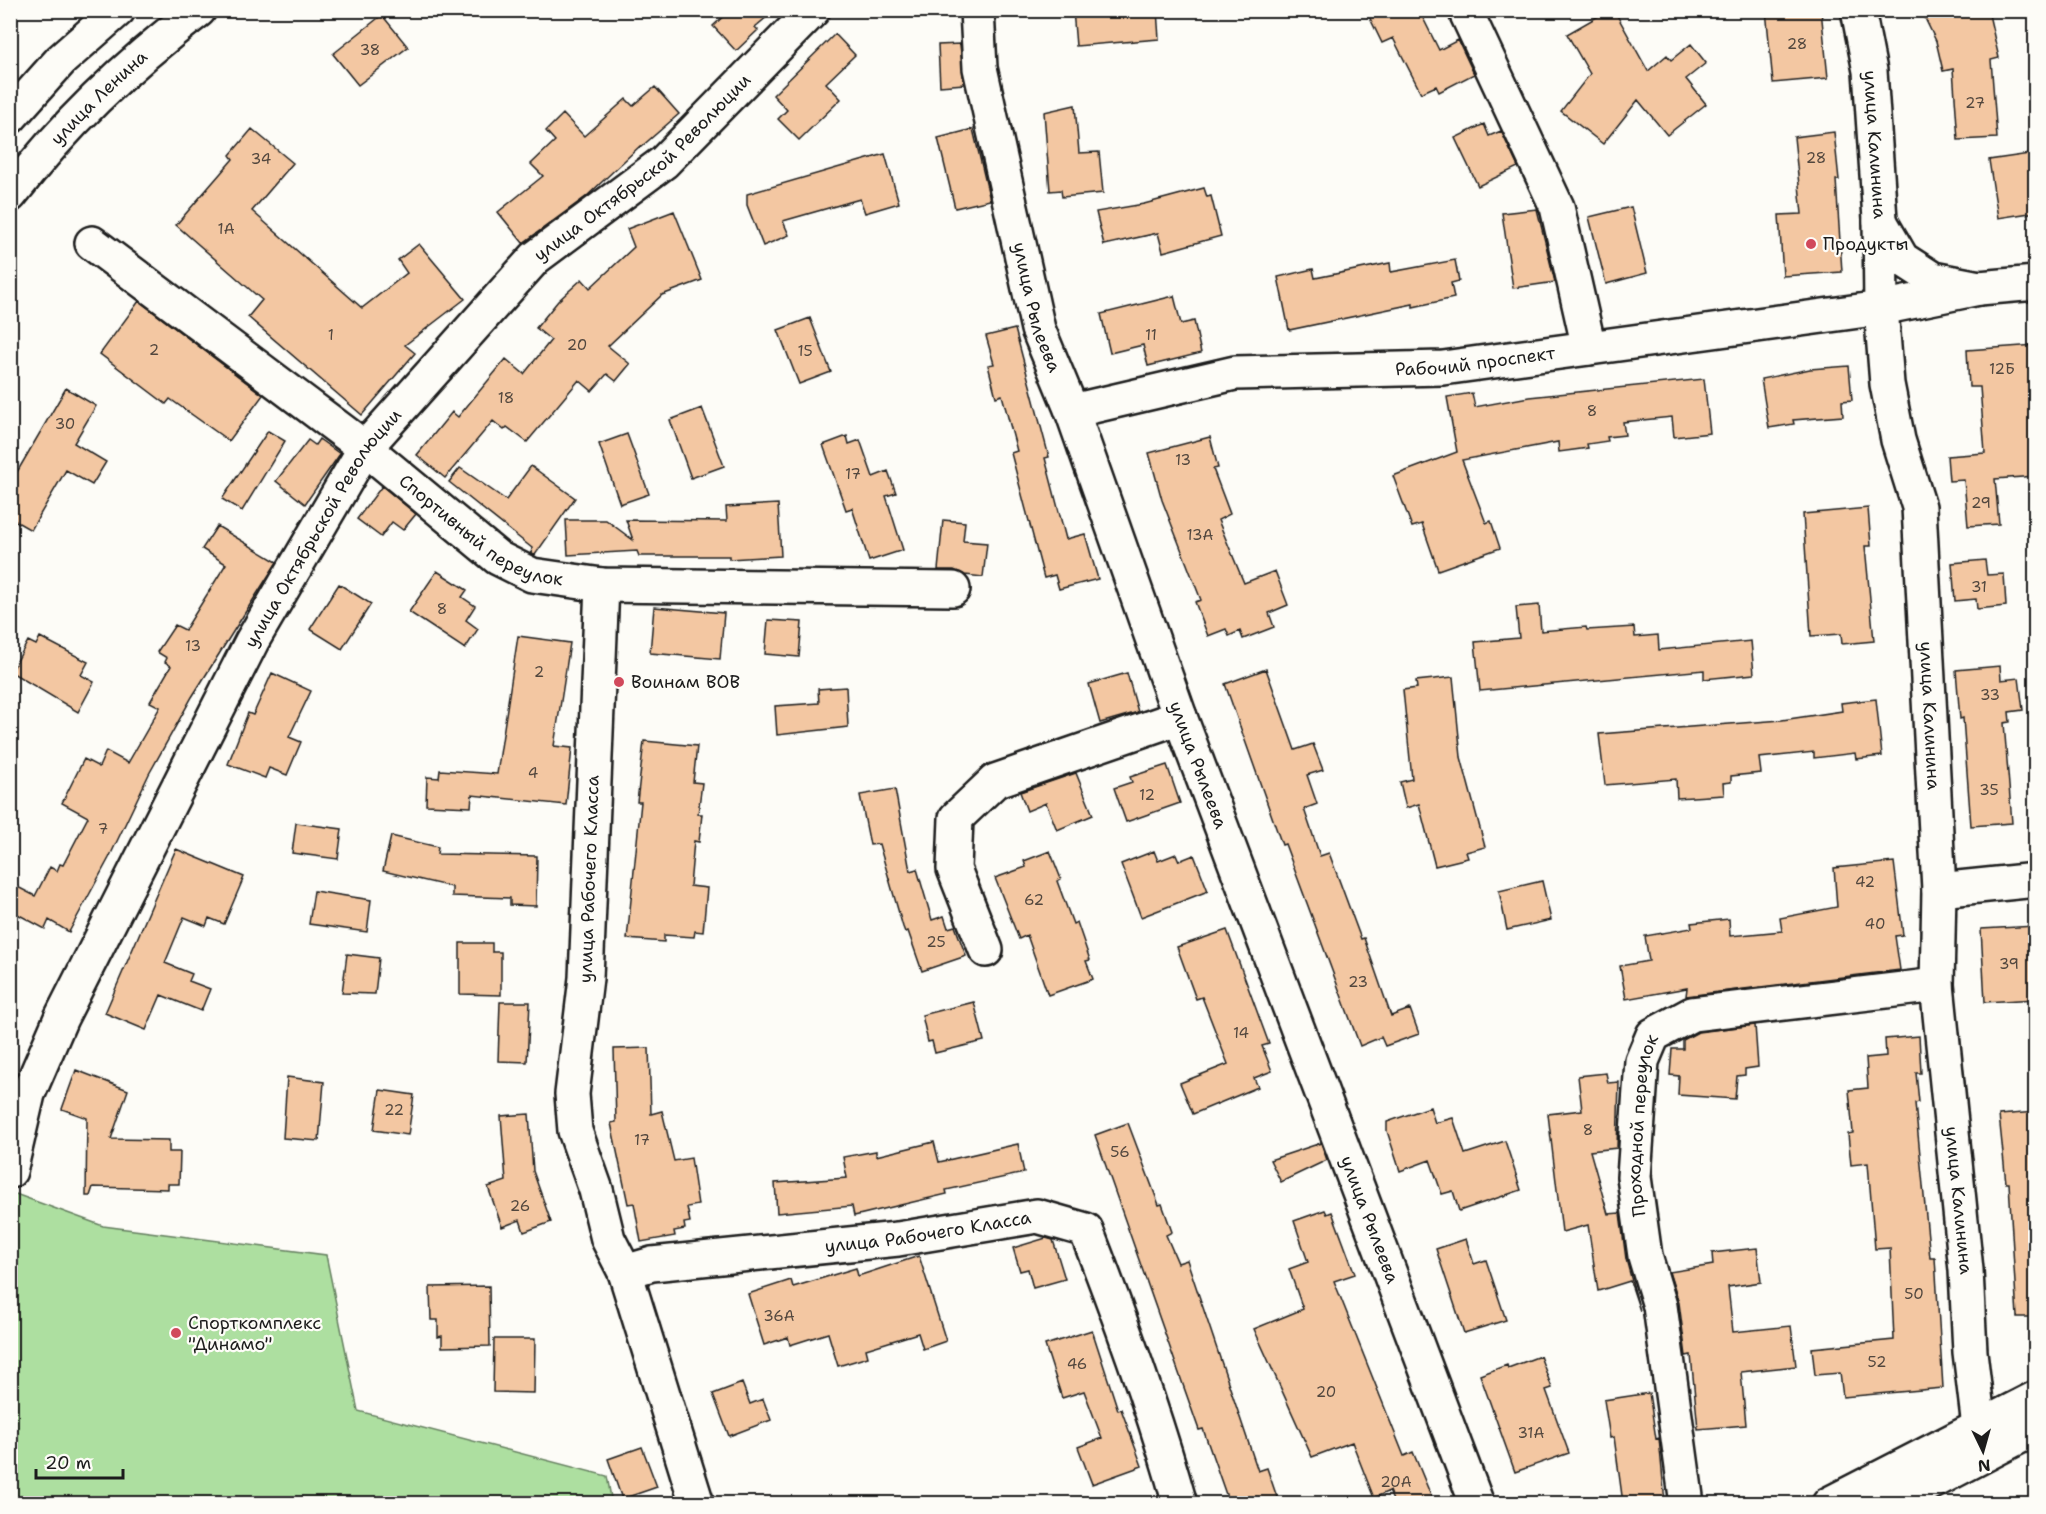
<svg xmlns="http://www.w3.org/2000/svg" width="2046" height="1514" viewBox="0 0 2046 1514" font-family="'Shantell Sans',sans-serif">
<rect width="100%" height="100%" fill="#fdfcf7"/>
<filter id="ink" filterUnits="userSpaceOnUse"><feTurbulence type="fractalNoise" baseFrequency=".0167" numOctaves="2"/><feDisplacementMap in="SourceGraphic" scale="12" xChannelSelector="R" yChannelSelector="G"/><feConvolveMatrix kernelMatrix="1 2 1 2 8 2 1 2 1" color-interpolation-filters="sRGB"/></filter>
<g filter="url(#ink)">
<!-- green -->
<path fill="#addfa0" stroke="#647e5e" stroke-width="1.5" d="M10,1192L103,1226L326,1255L358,1411L607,1476L612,1503H11Z"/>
<!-- building -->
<path fill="#f3c7a2" stroke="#1c1c1c" stroke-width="1.5" d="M730,10H775L755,27L758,30L736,51L713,26Z
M1073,10H1157L1159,39L1076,46Z
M1366,10H1419L1439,50L1458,40L1474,74L1439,92L1436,86L1421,93L1393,38L1382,43Z
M1609,10H1614L1648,71L1667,55L1671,60L1691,44L1706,63L1686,79L1706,104L1667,135L1638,100L1603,144L1561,111L1590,74L1567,34Z
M1766,10H1821L1828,78L1773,83Z
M1921,10H1988L1999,58L1991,60L1997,138L1958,140L1953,69L1943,71L1936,41Z
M382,15L408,47L358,85L333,54Z
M835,34L855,55L826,83L841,99L799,140L778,119L787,110L773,95Z
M960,44L964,84L940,86L938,45Z
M655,87L679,114L641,147L640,146L587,196L523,243L498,212L543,176L531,164L555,141L546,131L563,114L584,136L626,99L633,106Z
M1075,105L1079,153L1099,152L1103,193L1062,197L1061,190L1050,191L1044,112Z
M1484,124L1489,136L1501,131L1518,167L1478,186L1455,138Z
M252,129L293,163L252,211L362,308L407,273L398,260L419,244L465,299L405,345L415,353L362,415L248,317L262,300L176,225L233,159L230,155Z
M973,129L990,200L955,208L938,138Z
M1834,132L1839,180H1836L1842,272L1783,276L1779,215L1802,214L1794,137Z
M2036,153V212L1998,218L1989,160Z
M885,154L899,203L865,213L860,199L783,221L789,235L763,246L747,205V194Z
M1204,188L1207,197L1211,196L1221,236L1163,252L1158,233L1104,245L1096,212L1144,204Z
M1631,207L1647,273L1606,284L1589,217Z
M1537,209L1555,282L1513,288L1502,213Z
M674,211L702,280L662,295L608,346L630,364L616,381L607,374L592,391L579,380L527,442L507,427L504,430L493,421L445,478L417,455L452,412L458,417L506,359L524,374L551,340L536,328L558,301L582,279L590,288L634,247L627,229Z
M1455,260L1459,281L1451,283L1454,298L1413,307V304L1289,330L1278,277L1313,269L1315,278L1390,263L1391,272Z
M1174,296L1181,324L1194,321L1201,353L1148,366L1143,345L1110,353L1101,314Z
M139,301L263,395L229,441L170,399L166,404L100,354Z
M810,318L831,372L799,384L778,330Z
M1015,329L1049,457L1045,458L1066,539L1085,534L1098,579L1059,589L1055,575L1044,578L1011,453L1017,451L1002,395L996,397L988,365L994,364L986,336Z
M2036,345V476L1995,479L1999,524L1968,526L1964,480L1949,481L1947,456L1985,453L1980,387H1969L1967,350Z
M1849,366L1852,400L1842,401L1843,416L1793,420L1794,424L1769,428L1761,379L1810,369Z
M1704,379L1710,433L1674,437L1672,417L1623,422L1625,435L1607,437L1608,441L1587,444L1588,448L1559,452L1558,442L1462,460L1486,523L1491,521L1500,548L1438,570L1422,524L1412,527L1393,476L1457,452L1447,397L1472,393L1475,407L1529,397Z
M66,388L96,406L74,443L106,462L92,485L66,470L31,530L10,518V484Z
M702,408L724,466L691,478L670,420Z
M268,431L285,441L242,511L222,499Z
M627,434L649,494L620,504L599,444Z
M847,436L849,444L860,440L873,477L888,471L896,493L886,496L903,550L869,561L852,508L846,510L823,445Z
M1210,437L1218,468L1213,469L1230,514L1218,520L1244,583L1275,571L1288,605L1269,613L1274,627L1243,639L1240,631L1229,636L1226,629L1208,636L1195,602L1201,600L1162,500L1149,453Z
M319,439L340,454L305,504L276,481L308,440L315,445Z
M531,466L575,498L535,555L531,554L532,548L449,482L460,468L506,500Z
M382,486L416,514L403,530L392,522L381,537L357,519Z
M778,504L781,556L729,559V556H639L637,551L568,555L566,520H606L633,540L626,520L727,521L726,507Z
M1868,508L1871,546H1865L1874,641L1842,644L1841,634L1811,636L1803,514Z
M943,520L965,522L963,541L987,543L983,577L965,575L954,570H938Z
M217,526L277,562L192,697L149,774L109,858L69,932L49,920L45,929L10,910V883L35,896L50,867L57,871L60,864L63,865L88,817L62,803L84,759L99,767L106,751L128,763L160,707L150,702L171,666L165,662L167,658L157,652L175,625L185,630L226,564L202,549Z
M1985,560L1987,575L2004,574L2006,606L1977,609L1976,599L1955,601L1952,563Z
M437,571L467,590L462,597L475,606L466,620L478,629L465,649L409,612Z
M339,584L371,604L342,649L310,629Z
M1539,605L1541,631L1586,627L1587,630L1634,627L1635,637L1658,635L1659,650L1751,641L1754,674L1704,679V670L1480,691L1475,642L1519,638L1516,607Z
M654,607L724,613L720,659L650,653Z
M768,620L802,622L799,657L765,654Z
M518,636L570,643L554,746L572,748L566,805L472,795L471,807L426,805L427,777L439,778L440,770L497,774Z
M40,637L88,662L81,675L94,682L78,712L11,672L28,641L36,645Z
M2000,666L2001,680L2019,678L2023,710L2009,712L2010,722L2004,723L2012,823L1971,826L1963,718L1960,719L1956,670Z
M1266,669L1295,750L1313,744L1323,770L1307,775L1317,804L1304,809L1320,856L1329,853L1361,939L1364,938L1391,1016L1410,1009L1419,1034L1385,1046L1381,1037L1360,1046L1285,844L1282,845L1225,684Z
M272,673L311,691L289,737L301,742L287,775L269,768L265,778L228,764L248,713L253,715Z
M1127,673L1138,712L1100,723L1089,684Z
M1453,677L1461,757L1485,847L1466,852L1468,858L1435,866L1419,804L1406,808L1400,782L1412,779L1403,690L1417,688L1416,681Z
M846,687L848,727L777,735L775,706L819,703L818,689Z
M1876,699L1882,756L1856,759L1855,753L1814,758V752L1759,758L1761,773L1731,776V782L1723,783L1724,795L1677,798L1676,779L1605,785L1599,734L1782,720L1842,711L1841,703Z
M644,741L697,746L693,782L702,783L698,814H702L699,842L694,841L690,886L707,888L703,932L695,931L694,937L664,935V942L627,939L641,802H637Z
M1167,765L1180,803L1126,822L1114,788L1132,782L1130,777Z
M1076,773L1093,815L1057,830L1046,803L1027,811L1020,792Z
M895,789L910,871L917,869L932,920L944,916L948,928L955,926L966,956L922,971L908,931L905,932L903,927L879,844L870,845L860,795Z
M296,823L342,829L338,859L292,853Z
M391,836L438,847L437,854L537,856L536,906L510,905V898L452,896V887L383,871Z
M176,849L244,877L224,924L209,918L206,926L184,917L165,963L192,974L189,981L210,989L201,1011L161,995L146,1030L105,1013Z
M1050,851L1061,879L1057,881L1073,924L1077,922L1090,960L1086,961L1093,979L1048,995L1027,935L1019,939L995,878L1026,867L1024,861Z
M1154,851L1158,861L1176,854L1179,861L1194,855L1208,891L1141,917L1121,864Z
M1894,862L1903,935L1895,936L1900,970L1686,996L1687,988L1626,999L1620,966L1649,961L1645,936L1692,928L1691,923L1729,919L1730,936L1782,931L1780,918L1837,907L1834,868Z
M1542,881L1551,920L1507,930L1499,891Z
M314,891L371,900L367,932L309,924Z
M2036,926V999L1985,1002L1981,929Z
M1227,930L1269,1044L1262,1046L1272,1071L1254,1078L1258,1087L1193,1114L1180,1083L1228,1064L1202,997L1196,999L1177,947Z
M460,943H492V952H501V995L460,994Z
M347,954L379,958L375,994L342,993Z
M500,1002H530L527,1062L498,1061Z
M974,1002L984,1041L935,1053L932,1041L928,1042L922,1015Z
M1755,1025L1758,1067L1745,1069V1075L1737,1076L1735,1099L1678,1095L1679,1076L1670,1075L1672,1049H1683V1040L1698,1032Z
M1919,1036L1921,1073H1916L1919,1102L1915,1103L1930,1258H1935L1943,1388L1843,1397L1840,1373L1815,1375L1812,1348L1894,1340L1890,1248L1875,1249L1868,1163L1851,1165L1848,1134L1853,1133L1849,1090L1868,1088L1866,1058L1886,1056L1885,1039Z
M649,1048L651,1114L662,1111L674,1161L691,1158L698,1205L687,1207L690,1222L684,1223L685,1229L674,1231L675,1236L641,1242L634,1203L628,1204L611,1123L616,1122L614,1049Z
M76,1070L128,1090L111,1139L169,1140V1152H180L179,1184H168V1189L93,1187L90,1196H86L87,1118L62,1109Z
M1606,1073L1608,1083L1619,1082L1617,1148L1590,1151L1608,1214L1620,1213L1626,1259L1640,1311L1630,1281L1598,1291L1588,1225L1562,1232L1548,1114L1582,1110L1578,1076Z
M287,1077L324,1082L319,1141L283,1138Z
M380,1090L414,1095L408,1135L374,1130Z
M1430,1107L1435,1123L1453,1118L1465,1154L1505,1141L1521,1190L1459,1211L1453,1191L1442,1194L1430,1160L1400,1171L1387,1131V1122Z
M2036,1112V1317H2017L2009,1183H2006L1999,1115Z
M529,1114L533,1171L551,1222L524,1232L520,1220L502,1227L488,1187L506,1181L501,1116Z
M1128,1123L1159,1205L1162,1204L1172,1232L1166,1235L1178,1263L1187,1260L1258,1471L1267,1468L1279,1503H1229L1203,1429L1199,1430L1095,1135Z
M934,1142L939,1162L1018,1144L1024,1173L946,1190L947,1194L854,1216L852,1206L777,1213L775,1183L847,1178L843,1157L876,1151V1156Z
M1321,1143L1327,1160L1281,1182L1270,1160Z
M1325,1210L1327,1214L1332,1212L1355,1274L1334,1281L1404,1456L1413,1452L1434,1503H1394L1389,1491L1374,1498L1352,1442L1312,1457L1254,1329L1303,1309L1289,1269L1308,1262L1294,1221Z
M1046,1238L1053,1240L1065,1279L1033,1288L1028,1269L1020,1271L1013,1248Z
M1466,1239L1474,1264L1486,1260L1506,1320L1464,1333L1436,1249Z
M1757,1248L1761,1282L1728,1287L1733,1332L1791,1326L1796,1366L1741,1372L1746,1425L1698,1429L1691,1355L1686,1356L1679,1303L1669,1272L1713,1265L1712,1253Z
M919,1256L946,1341L923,1349L918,1333L866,1349L868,1357L838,1366L828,1333L790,1345L788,1337L764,1345L748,1294L791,1280L793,1287L856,1268L858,1276Z
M489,1286L490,1346L442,1347V1336L438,1337V1320H431L430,1287Z
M1092,1330L1118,1410L1121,1409L1142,1466L1092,1484L1078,1447L1102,1438L1084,1391L1062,1398L1045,1345Z
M494,1339H535L534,1393L493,1392Z
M1540,1356L1552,1388L1546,1390L1569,1453L1515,1472L1480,1375L1507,1365L1508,1368Z
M742,1383L750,1404L763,1399L771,1420L729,1436L713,1394Z
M1649,1393L1656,1439L1659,1438L1665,1503H1623L1614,1437L1610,1438L1604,1400Z
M642,1447L657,1487L622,1499L608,1459Z"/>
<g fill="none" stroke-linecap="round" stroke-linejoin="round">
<!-- street casing -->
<g stroke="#1c1c1c" stroke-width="38">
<g id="street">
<path id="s1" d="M977,10L980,68L1038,329L1072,411L1180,717L1477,1504"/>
<path d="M1465,10L1557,207L1589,348"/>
<path id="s2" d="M1858,10L1870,71L1880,219L1881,308L1887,384L1898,440L1919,507L1939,890L1937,985L1966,1270L1970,1352L1979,1427"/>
<path d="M1880,221L1902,259L1933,279L1979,288L2036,283"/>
<path id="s3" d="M92,243L365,448L498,558L532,575L602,585L953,589"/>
<path id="s4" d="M1072,411L1235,373L1443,368L1881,308L1979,288"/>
<path d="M602,585L586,978L572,1094L575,1131L596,1190L608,1239L625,1272L697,1504"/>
<path d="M1939,890L2036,880"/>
<path d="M986,950L954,869L956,818L995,781L1180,717"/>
<path id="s5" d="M10,1171L28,1094L61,1018L252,641L365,448L535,258L664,162L813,10"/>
<path id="s6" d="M625,1272L652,1264L898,1239L1037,1216L1086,1230C1121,1320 1154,1410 1180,1504"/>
<path id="s7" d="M1687,1504L1660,1306L1645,1256L1634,1177L1642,1061L1653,1035L1692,1014L1937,985"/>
</g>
</g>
<!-- primary casing -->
<g stroke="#1c1c1c" stroke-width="38">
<g id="primary">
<path d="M10,117L61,60L118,10"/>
<path id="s8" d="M10,195C64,125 129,63 199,10"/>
<path d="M1829,1504L2036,1398"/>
<path d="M1890,1504L2036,1428"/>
</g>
</g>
<!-- street -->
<use href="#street" stroke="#fdfcf7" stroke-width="33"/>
<!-- primary -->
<use href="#primary" stroke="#fdfcf7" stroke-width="33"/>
</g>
</g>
<!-- markers -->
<g fill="#d1495b" stroke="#fdfcf7" stroke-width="2">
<circle cx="1811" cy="244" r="6"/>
<circle cx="619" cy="682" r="6"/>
<circle cx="176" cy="1333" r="6"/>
</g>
<g text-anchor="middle" stroke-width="4.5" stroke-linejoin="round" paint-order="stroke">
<!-- number labels -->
<g font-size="15" fill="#52473e">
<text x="1797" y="49">28</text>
<text x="370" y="55">38</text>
<text x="1975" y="108">27</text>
<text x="1816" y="163">28</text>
<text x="261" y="164">34</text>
<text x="226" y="234">1А</text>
<text x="331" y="340">1</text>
<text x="1151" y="340">11</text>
<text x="577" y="350">20</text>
<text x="154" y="355">2</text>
<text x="805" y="356">15</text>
<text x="2002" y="374">12Б</text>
<text x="506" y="403">18</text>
<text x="1592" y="416">8</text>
<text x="65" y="429">30</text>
<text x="1183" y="465">13</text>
<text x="853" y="479">17</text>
<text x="1981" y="508">29</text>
<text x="1200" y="540">13А</text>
<text x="1979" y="592">31</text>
<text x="442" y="614">8</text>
<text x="193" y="651">13</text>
<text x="539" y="677">2</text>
<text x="1990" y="700">33</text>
<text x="533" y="778">4</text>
<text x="1989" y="795">35</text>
<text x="1147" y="800">12</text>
<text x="103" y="834">7</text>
<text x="1865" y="887">42</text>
<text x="1034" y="905">62</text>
<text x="1875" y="929">40</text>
<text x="936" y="947">25</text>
<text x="2009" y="969">39</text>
<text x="1358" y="987">23</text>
<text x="1241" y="1038">14</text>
<text x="394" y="1115">22</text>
<text x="1588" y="1135">8</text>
<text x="642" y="1145">17</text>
<text x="1120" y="1157">56</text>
<text x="520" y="1211">26</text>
<text x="1914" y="1299">50</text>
<text x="779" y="1321">36А</text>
<text x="1877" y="1367">52</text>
<text x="1077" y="1369">46</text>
<text x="1326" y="1397">20</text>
<text x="1531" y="1438">31А</text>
<text x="1396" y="1487">20А</text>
</g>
<!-- street labels -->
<g font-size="18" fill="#1c1c1c" stroke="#fdfcf7">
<text dy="6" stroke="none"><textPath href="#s8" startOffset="132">улица Ленина</textPath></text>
<text dy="6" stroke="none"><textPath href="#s2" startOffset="136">улица Калинина</textPath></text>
<text dy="6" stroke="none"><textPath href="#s5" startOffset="1204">улица Октябрьской Революции</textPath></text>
<text dy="6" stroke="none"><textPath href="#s1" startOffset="304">улица Рылеева</textPath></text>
<text dy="6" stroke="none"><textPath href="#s4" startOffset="408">Рабочий проспект</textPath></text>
<text dy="6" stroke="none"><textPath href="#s3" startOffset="486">Спортивный переулок</textPath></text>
<text dy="6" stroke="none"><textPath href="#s5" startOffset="718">улица Октябрьской Революции</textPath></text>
<text dy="6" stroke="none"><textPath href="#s2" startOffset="712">улица Калинина</textPath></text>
<text dy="6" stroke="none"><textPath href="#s1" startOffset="790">улица Рылеева</textPath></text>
<text transform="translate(589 879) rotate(-88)" y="6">улица Рабочего Класса</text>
<text dy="6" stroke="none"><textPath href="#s7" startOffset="384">Проходной переулок</textPath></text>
<text dy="6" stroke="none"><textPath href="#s2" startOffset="1198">улица Калинина</textPath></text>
<text dy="6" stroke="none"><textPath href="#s1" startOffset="1276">улица Рылеева</textPath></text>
<text dy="6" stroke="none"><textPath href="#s6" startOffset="306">улица Рабочего Класса</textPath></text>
</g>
<!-- poi labels -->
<g font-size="18" fill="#1c1c1c" stroke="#fdfcf7" text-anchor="start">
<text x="1823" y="250">Продукты</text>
<text x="631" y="688">Воинам ВОВ</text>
<text x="188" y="1329">Спорткомплекс<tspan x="188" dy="21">"Динамо"</tspan></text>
</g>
</g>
<!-- margin -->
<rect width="2046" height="1514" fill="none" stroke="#fdfcf7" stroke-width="36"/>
<rect x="18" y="18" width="2010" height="1478" fill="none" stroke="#1c1c1c" stroke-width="2" filter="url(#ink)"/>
<!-- north arrow -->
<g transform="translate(1983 1451) rotate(175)" stroke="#fdfcf7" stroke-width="4.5" paint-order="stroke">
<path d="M0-4.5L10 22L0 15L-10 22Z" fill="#1c1c1c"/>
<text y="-9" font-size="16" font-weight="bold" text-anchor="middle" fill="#1c1c1c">N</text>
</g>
<!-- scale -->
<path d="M36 1469v9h87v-9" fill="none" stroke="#1c1c1c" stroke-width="3"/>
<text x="45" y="1469" font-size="18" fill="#1c1c1c" stroke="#fdfcf7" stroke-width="4.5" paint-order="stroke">20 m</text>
</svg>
